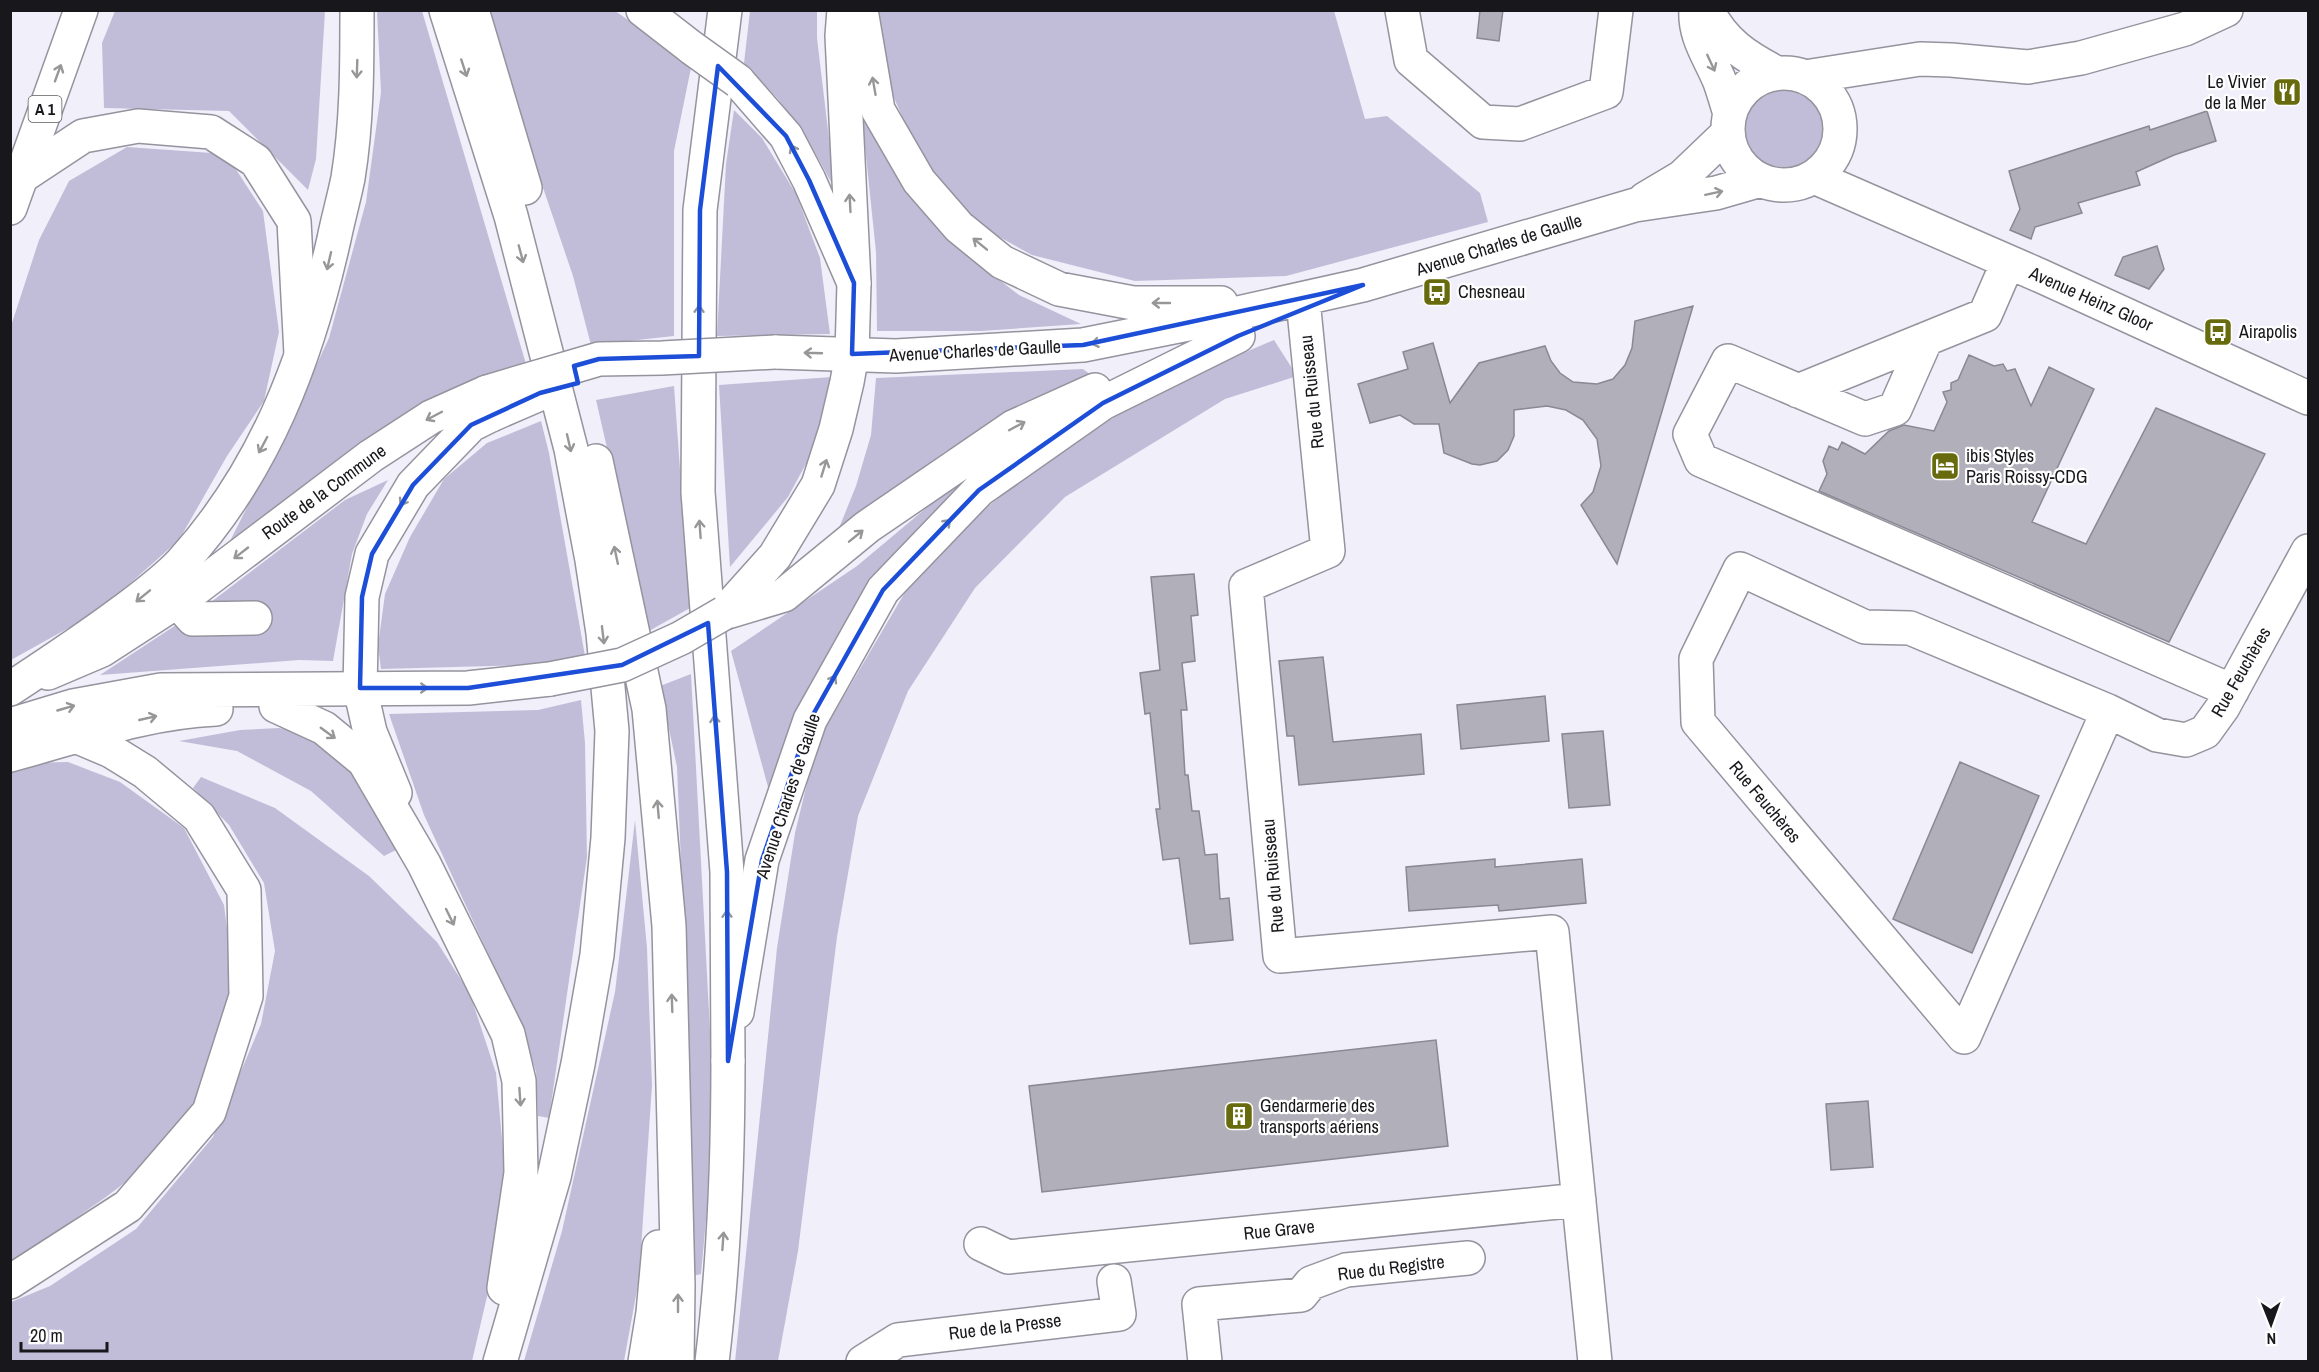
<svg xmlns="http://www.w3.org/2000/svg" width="2319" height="1372" viewBox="0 0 2319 1372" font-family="'Archivo Narrow',sans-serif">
<rect width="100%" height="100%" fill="#f1effa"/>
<!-- green -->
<path fill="#c1bdd9" d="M115,11H325L316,159L308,190L229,111L104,108L102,43Z
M377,11H422L526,364L227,547L292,418L329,338L366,202L381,92Z
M483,11H615L692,63L674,151V336L591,345L573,276Z
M750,11H817V38L835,189L809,142L778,99L744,63Z
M874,11H1334L1365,119L1387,116L1480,193L1488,222L1286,276L1135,281L1032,255L967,219L918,152L886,80Z
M857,70L878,139L905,191L968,256L1019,295L1081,324L981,331H877L876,252Z
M1743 126a41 41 0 1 1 82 0a41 41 0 1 1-82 0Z
M734,110L762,138L796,194L820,258L830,334L717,336L726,164Z
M127,147L226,154L263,211L279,332L264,401L227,456L179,540L99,611L11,660V326L39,240L69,181Z
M1274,340L1297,376L1225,399L1065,497L975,588L908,691L858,816L837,937L798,1251L778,1361L735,1362L777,948L795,833L817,742L904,594L965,524L1017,484L1126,409L1192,375Z
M1083,369L1091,375L946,451L839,528L856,486L871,435L876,378Z
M832,377L820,438L788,497L730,567L719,385Z
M674,386L690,608L649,631L596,400Z
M541,421L549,453L585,656L528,665L381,669L378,646L385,594L410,537L444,479L487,443Z
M388,480L367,514L352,554L333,661L299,660L100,675L211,602L345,500Z
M956,483L964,490L771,798L731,651L857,566Z
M691,674L712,1068L707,1209L701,1274L688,1277L689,1057L677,767L660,686Z
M581,700L585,743L587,857L549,1118L538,1116L536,1072L522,1027L424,815L389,714L538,710Z
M279,728L310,733L345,762L396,850L384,856L311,791L237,751L179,741L240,730Z
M68,762L120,782L184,828L224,905L232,969L228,1012L210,1066L189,1117L161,1155L106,1197L53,1234L24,1259L11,1262V766L20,763Z
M201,777L275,808L369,876L437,942L470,994L496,1073L505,1172L496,1258L472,1361L11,1362V1302L50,1286L136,1229L213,1137L261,1024L275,951L264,883L229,825L193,788Z
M635,820L647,948L652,1085L639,1279L624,1361H524L562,1231L615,992Z"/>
<!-- building -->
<path fill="#b1afba" stroke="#8a8892" stroke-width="1.5" d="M1480,10H1503L1499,41L1477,38Z
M2207,111L2216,141L2174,155L2136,172L2140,185L2078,203L2082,213L2035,227L2031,239L2010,230L2020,209L2009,171L2149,126L2150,130Z
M2157,246L2164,269L2149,289L2115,275L2123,257Z
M1693,306L1617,564L1581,505L1593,492L1601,466L1597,439L1583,420L1566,410L1547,406L1514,410V436L1508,450L1497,461L1480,465L1472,464L1444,453L1439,424H1414L1400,415L1370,423L1358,384L1408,369L1403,352L1433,343L1450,403L1479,363L1545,346L1551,361L1560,373L1573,382L1597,384L1613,379L1625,365L1632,348L1635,321Z
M1969,355L1994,366L2003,364L2007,371L2015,369L2031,406L2049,367L2094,389L2032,522L2086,544L2156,408L2265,454L2169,642L1819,491L1827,474L1823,461L1829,446L1838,450L1842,442L1865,454L1889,431L1904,425L1934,431L1947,402L1943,392L1951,390V383L1958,380Z
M1194,574L1198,615L1191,616L1195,661L1182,663L1187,710H1181L1185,775H1188L1192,811H1199L1205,855L1217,854L1220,899L1229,898L1233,940L1190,944L1179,858L1163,860L1156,809H1160L1150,713L1145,714L1140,673L1160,670L1151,577Z
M1323,657L1333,742L1421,734L1424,774L1299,785L1294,736H1287L1279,661Z
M1545,696L1549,741L1461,749L1457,705Z
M1603,731L1610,805L1569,808L1562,734Z
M1960,762L2039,796L1972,953L1893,919Z
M1495,859V867L1582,859L1586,903L1499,911L1498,905L1409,911L1406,867Z
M1436,1040L1448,1146L1042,1192L1029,1086Z
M1868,1101L1873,1167L1831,1170L1826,1104Z"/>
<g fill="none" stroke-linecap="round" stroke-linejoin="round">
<!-- minor casing -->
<g stroke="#95939d" stroke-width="36">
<path id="minor" d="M861,10L878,110L919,181L959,227L1002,262L1059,289L1133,303H1221
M1402,10L1411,60L1483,122L1520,124L1606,92L1616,10
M1696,10C1694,37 1711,59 1720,82C1724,93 1727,104 1730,114
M1707,10C1724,43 1746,57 1777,73
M1728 129a56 56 0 1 1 112 0a56 56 0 1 1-112 0Z
M1805,77L1920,59L1951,60L2028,67L2081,58L2185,29L2226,10
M21,177L83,136L138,126L211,132L256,161L294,221L301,354
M1814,177L2041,276L2308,398
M1645,199L1682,177L1728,133
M1304,310L1328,551L1246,586L1280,956L1552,932L1595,1362
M1926,339L1895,409L1865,419L1728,361L1690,434L1701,460L2232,691
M775,352L896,356L1083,345L1193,323L1363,285L1635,205L1716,193L1761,180
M1798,391L1985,315L2008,262
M177,601L193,619L255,618
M724,613L784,595L867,527L1013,427L1095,390
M48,673L102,650L190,593L371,456L431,417L487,392
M2108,711L1964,1037L1698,722L1696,659L1740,569L1865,627L1910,628L2108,711L2157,735L2186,740L2205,732L2223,707L2308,551
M395,793L370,732L360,688L362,597L372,554L413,485L471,425L491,415
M737,1012L762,860L810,720L883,590L979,490L1103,403L1238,336
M981,1244L1008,1257L1579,1200
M10,1282L128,1206L209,1112L246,996L244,890L199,817L145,772L111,751L78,737
M863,1362L898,1340L1119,1314L1114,1281
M1205,1362L1199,1304L1301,1295L1311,1283L1346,1270L1468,1258"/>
</g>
<!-- major casing -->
<g stroke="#95939d" stroke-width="36">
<path id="major" d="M446,10L511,216L571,449L592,560L603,633L612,731L608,838L597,955L578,1064L554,1177L500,1362
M472,10L525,188
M643,10L692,48
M596,461L649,709L669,926L678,1285L677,1362
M724,613L775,556L818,485L836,429L847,382L852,354L854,283L809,180L786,136L738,81
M10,689C48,664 86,639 122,612C142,597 164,581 181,563C265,471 307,359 334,239C338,219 344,198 348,178C357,123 357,66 357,10
M276,706L324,728L364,761L424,864L508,1034L519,1081L521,1173L504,1288
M10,725L73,706L161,690L468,688L550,679
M10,755C78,737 145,712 216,709
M645,1362L653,1313L659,1247
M712,1362C724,1262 728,1162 728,1061"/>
</g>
<!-- highway casing -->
<g stroke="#95939d" stroke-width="36">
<path id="highway" d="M725,10L700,210L698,492L727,872L728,1061
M844,10L842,36L854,283
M10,208L81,10"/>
</g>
<!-- minor -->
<use href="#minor" stroke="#fff" stroke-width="33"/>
<!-- major -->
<use href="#major" stroke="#fff" stroke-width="33"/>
<!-- highway -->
<use href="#highway" stroke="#fff" stroke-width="33"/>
<!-- minor-bridge casing -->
<g stroke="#95939d" stroke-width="36" stroke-linecap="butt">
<path id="minor-bridge" d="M487,392L599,359L662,358L775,352
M491,415L537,395"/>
</g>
<!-- major-bridge casing -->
<g stroke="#95939d" stroke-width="36" stroke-linecap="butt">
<path id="major-bridge" d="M692,48L738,81
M550,679L622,665L681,638L724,613"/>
</g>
<!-- minor-bridge -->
<use href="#minor-bridge" stroke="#fff" stroke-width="33"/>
<!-- major-bridge -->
<use href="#major-bridge" stroke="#fff" stroke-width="33"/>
</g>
<!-- one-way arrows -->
<defs><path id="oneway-shaft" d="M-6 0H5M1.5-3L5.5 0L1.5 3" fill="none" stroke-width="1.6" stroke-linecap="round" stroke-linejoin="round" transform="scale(1.5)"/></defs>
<g stroke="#979798">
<use href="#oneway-shaft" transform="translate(1711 63) rotate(65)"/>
<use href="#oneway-shaft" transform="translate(464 68) rotate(72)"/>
<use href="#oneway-shaft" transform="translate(357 69) rotate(92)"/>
<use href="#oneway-shaft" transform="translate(58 73) rotate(-70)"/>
<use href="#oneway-shaft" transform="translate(874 86) rotate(-100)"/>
<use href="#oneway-shaft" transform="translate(795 153) rotate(-117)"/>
<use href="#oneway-shaft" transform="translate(1714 193) rotate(-12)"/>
<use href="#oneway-shaft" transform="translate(850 203) rotate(-93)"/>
<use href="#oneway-shaft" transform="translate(980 244) rotate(-141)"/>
<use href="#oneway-shaft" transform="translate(521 254) rotate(75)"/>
<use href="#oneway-shaft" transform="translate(329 261) rotate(103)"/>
<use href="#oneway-shaft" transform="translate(1161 303) rotate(-180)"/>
<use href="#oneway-shaft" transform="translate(699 314) rotate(-89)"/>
<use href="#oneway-shaft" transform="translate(1100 342) rotate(169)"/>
<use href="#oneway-shaft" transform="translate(813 353) rotate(-178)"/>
<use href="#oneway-shaft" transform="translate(434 416) rotate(152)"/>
<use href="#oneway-shaft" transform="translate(1017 426) rotate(-28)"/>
<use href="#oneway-shaft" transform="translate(569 443) rotate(77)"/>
<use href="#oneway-shaft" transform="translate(263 445) rotate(118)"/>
<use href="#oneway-shaft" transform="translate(824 468) rotate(-73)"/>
<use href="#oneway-shaft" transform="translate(405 498) rotate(121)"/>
<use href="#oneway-shaft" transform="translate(944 526) rotate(-46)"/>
<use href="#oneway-shaft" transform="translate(700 529) rotate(-94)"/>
<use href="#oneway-shaft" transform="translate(856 536) rotate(-39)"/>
<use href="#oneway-shaft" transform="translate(241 553) rotate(142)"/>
<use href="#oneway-shaft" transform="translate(616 555) rotate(-102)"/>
<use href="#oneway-shaft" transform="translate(143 596) rotate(141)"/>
<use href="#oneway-shaft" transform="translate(603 635) rotate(83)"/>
<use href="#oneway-shaft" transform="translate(831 683) rotate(-60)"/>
<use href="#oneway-shaft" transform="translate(419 688)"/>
<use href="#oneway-shaft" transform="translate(66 708) rotate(-16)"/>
<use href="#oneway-shaft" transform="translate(148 718) rotate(-13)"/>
<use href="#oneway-shaft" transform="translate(715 724) rotate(-94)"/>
<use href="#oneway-shaft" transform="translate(328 733) rotate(36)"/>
<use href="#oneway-shaft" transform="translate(658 809) rotate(-95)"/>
<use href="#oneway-shaft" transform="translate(450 917) rotate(64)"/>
<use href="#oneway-shaft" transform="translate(727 919) rotate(-91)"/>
<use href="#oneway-shaft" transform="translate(672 1003) rotate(-92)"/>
<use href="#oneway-shaft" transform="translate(520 1097) rotate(86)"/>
<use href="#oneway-shaft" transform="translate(723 1241) rotate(-86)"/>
<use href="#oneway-shaft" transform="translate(678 1303) rotate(-90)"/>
</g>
<!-- marked area -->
<path fill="none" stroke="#1d4ed8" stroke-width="4.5" stroke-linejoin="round" d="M718,66L786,136L809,180L854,283L852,354L1083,345L1363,285L1238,336L1103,403L979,490L883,590L810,720L762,860L728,1061L727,872L708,623L622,665L468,688H360L362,597L372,554L413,485L471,425L540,393L578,383L574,366L599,359L699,356L700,210Z"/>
<!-- icons -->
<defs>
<g id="restaurant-square" transform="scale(1.5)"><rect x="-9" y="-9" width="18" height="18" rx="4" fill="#686b0d" stroke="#fefefe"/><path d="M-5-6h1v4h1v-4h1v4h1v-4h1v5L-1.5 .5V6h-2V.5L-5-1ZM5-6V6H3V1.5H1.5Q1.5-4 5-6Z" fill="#fff"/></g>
<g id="bus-square" transform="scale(1.5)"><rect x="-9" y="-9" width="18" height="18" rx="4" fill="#686b0d" stroke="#fefefe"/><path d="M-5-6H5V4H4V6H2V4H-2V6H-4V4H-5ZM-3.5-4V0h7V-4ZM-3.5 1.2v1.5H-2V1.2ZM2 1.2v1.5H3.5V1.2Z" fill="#fff"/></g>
<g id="hotel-square" transform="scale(1.5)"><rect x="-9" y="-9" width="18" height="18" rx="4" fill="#686b0d" stroke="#fefefe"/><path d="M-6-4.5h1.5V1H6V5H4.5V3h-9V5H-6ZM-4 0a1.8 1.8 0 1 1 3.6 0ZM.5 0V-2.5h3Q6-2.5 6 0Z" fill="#fff"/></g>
<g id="building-square" transform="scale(1.5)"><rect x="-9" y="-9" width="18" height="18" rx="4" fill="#686b0d" stroke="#fefefe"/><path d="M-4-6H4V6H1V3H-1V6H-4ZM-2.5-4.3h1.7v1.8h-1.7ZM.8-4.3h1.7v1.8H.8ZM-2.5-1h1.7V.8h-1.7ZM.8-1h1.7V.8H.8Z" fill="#fff"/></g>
</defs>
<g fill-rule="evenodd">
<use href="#restaurant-square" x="2287" y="92"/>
<use href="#bus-square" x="1437" y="292"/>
<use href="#bus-square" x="2218" y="332"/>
<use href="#hotel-square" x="1945" y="466"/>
<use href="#building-square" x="1239" y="1116"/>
</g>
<g text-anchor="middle" stroke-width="4.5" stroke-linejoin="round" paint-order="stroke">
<!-- shield labels -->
<rect fill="#fefefe" stroke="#5d5c5f" stroke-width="1.5" x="28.5" y="96" width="33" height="26" rx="4.5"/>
<g font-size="16" font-weight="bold" fill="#18171b">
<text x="45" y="115">A 1</text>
</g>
<!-- poi labels -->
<g font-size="18" fill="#18171b" stroke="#fefefe" text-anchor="start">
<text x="2266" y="88" text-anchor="end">Le Vivier<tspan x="2266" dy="21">de la Mer</tspan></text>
<text x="1458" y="298">Chesneau</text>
<text x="2239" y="338">Airapolis</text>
<text x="1966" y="462">ibis Styles<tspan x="1966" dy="21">Paris Roissy-CDG</tspan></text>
<text x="1260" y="1112">Gendarmerie des<tspan x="1260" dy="21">transports aériens</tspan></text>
</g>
<!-- street labels -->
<g font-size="18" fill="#18171b" stroke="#fefefe">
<text transform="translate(1499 245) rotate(-17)" y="6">Avenue Charles de Gaulle</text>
<text transform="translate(2091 299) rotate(24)" y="6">Avenue Heinz Gloor</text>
<text transform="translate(975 351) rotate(-3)" y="6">Avenue Charles de Gaulle</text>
<text transform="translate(1312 392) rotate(-96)" y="6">Rue du Ruisseau</text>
<text transform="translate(324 492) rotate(-36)" y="6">Route de la Commune</text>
<text transform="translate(2241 672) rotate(-60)" y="6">Rue Feuchères</text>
<text transform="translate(788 796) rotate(-72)" y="6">Avenue Charles de Gaulle</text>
<text transform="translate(1765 802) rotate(50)" y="6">Rue Feuchères</text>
<text transform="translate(1273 876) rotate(-95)" y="6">Rue du Ruisseau</text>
<text transform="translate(1279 1230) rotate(-6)" y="6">Rue Grave</text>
<text transform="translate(1391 1268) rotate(-7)" y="6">Rue du Registre</text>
<text transform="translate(1005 1327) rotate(-7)" y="6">Rue de la Presse</text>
</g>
</g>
<!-- border -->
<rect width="2319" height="1372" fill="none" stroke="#18171b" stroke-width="24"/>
<!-- north arrow -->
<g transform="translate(2271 1324) rotate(179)" stroke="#fefefe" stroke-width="4.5" paint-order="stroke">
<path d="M0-4.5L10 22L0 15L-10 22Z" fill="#18171b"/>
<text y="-9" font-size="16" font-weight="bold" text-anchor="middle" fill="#18171b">N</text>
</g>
<!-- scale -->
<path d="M21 1342v9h86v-9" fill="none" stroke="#18171b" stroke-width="3"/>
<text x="30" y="1342" font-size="18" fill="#18171b" stroke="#fefefe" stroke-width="4.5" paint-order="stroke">20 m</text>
</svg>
